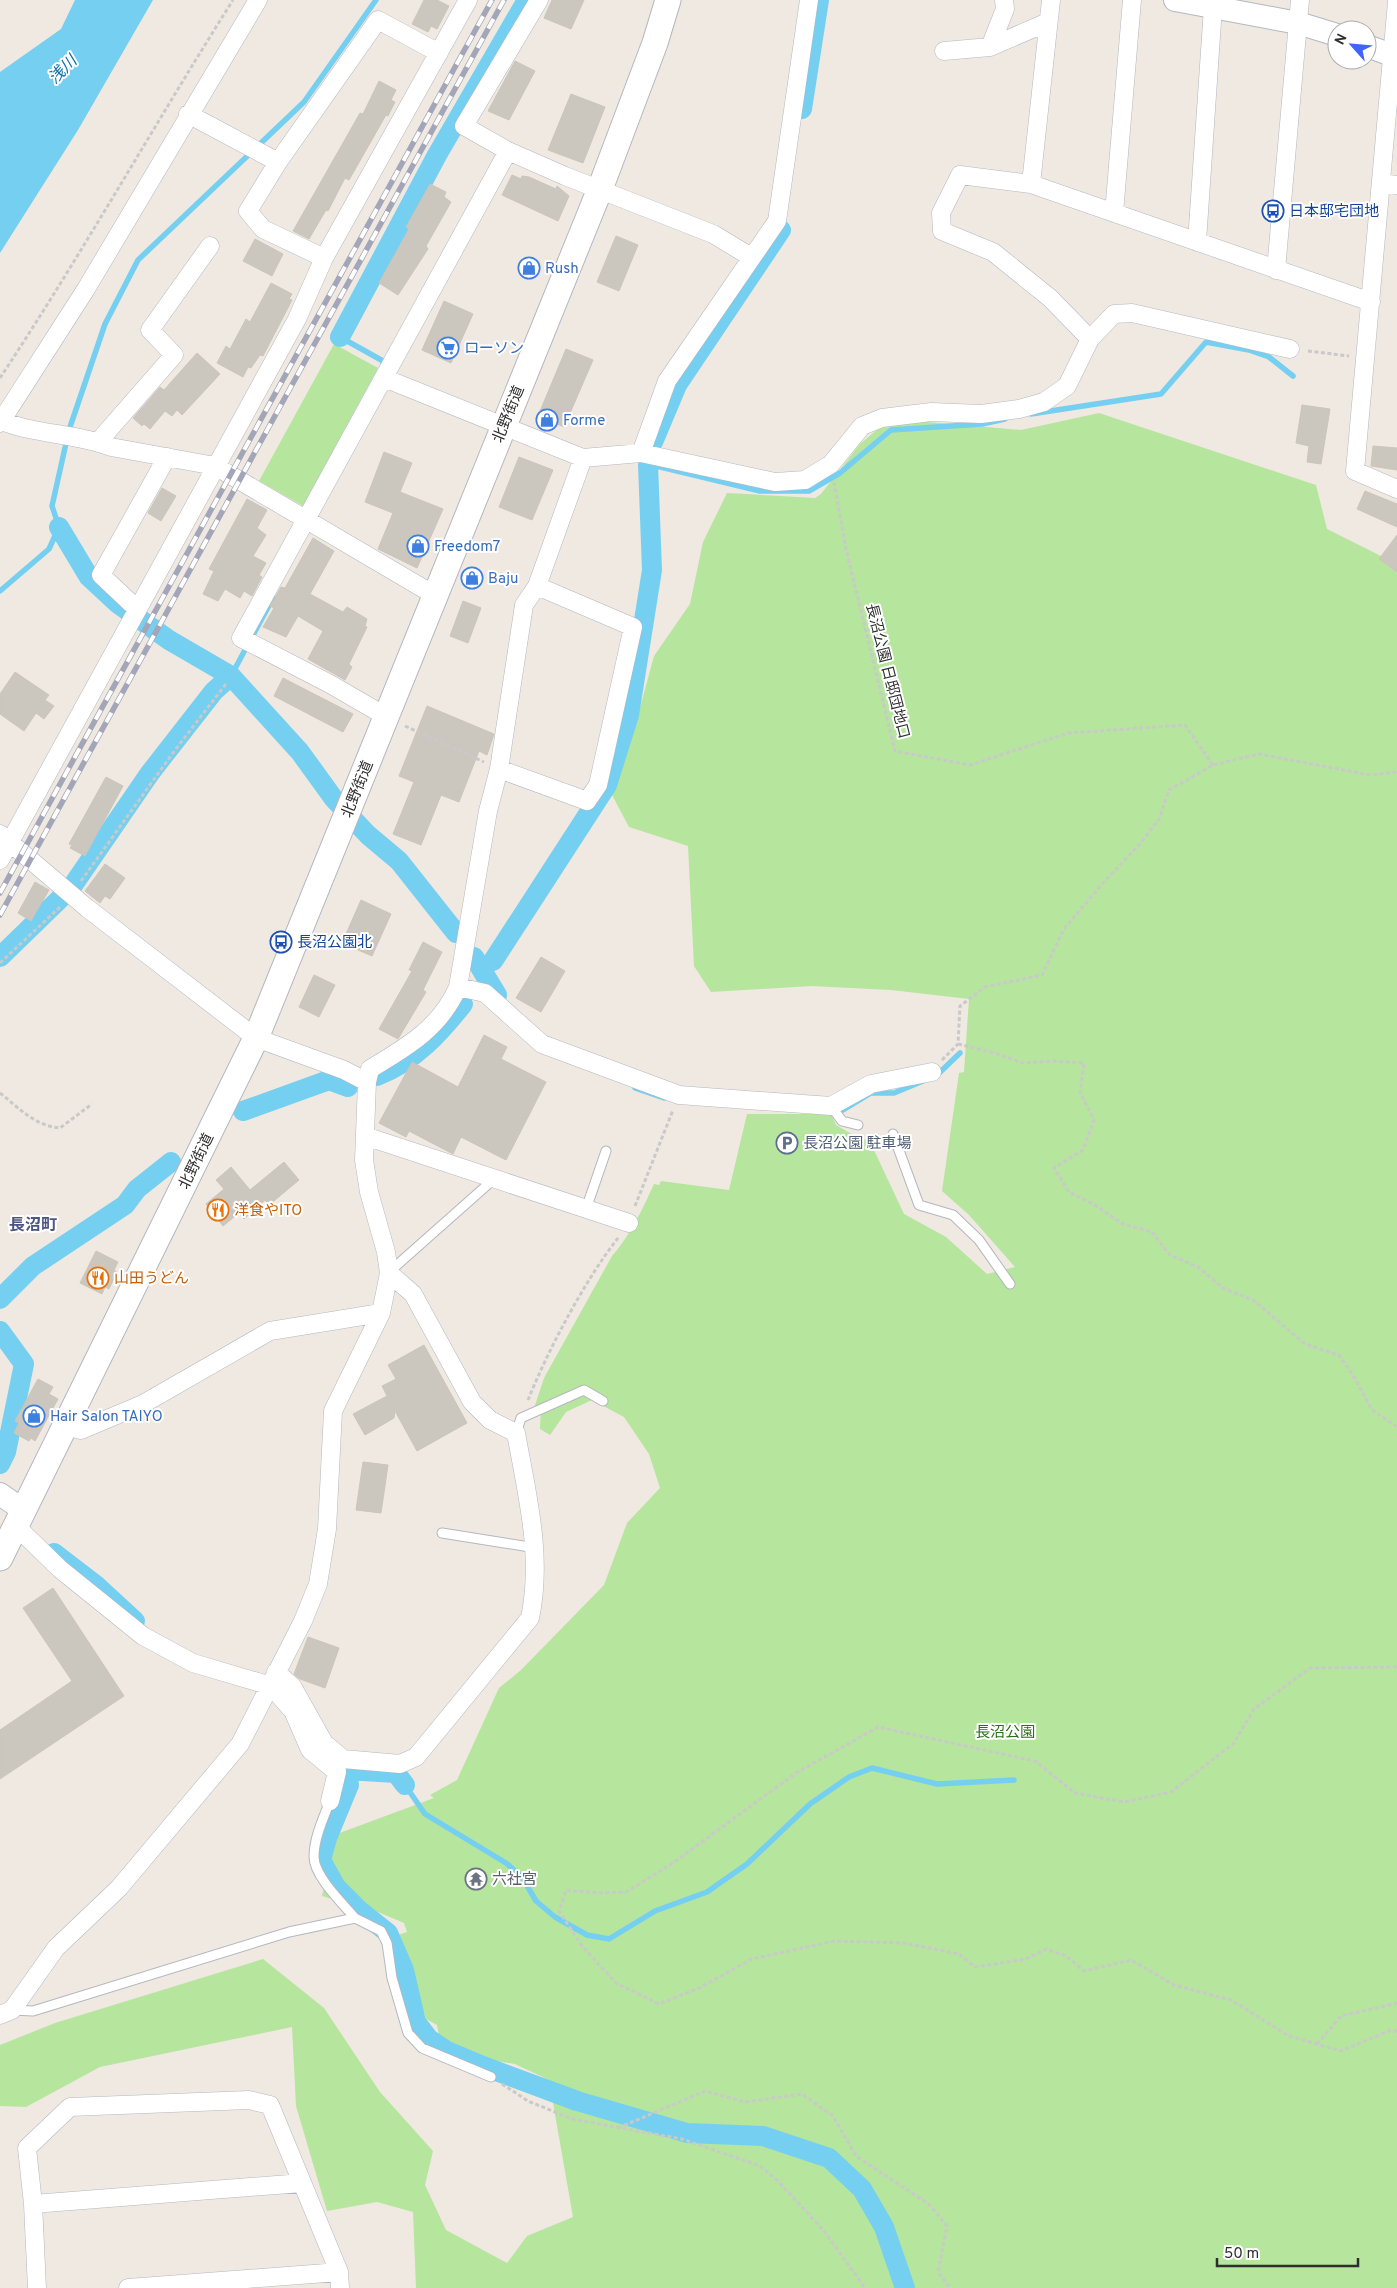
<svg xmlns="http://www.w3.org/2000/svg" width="1397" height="2288" viewBox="0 0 1397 2288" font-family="Overpass,'Noto Sans JP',sans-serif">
<rect width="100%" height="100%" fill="#efe9e1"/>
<!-- green -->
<path fill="#b6e59e" d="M334,344L378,368L303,506L259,481Z
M1099,413L1316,485L1327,529L1397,564V2288H416L413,2212L377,2202L327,2211L296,2106L292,2027L100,2067L26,2107L0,2106V2045L55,2023L263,1959L324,2008L380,2092L433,2151L425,2185L446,2230L507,2263L527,2236L573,2217L549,2080L515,2064L442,2052L437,2025L426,2019L398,1935L407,1932L404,1923L378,1912L322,1896L337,1834L434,1798L430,1795L457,1780L499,1688L521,1670L604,1585L627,1523L660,1488L649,1454L624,1417L592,1400L566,1412L550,1435L540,1429L541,1406L533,1411L544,1378L612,1256C631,1234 642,1210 654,1184L659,1185L661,1181L729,1190L747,1114H831L836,1125L862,1140L871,1138L873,1148L904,1214L946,1237L987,1274L1015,1267L969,1215L942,1191L959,1073L964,1072L969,999L891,990L812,986L711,992L694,966L688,846L629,827L611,793L637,719L654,656L690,604L703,542L727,493L815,498L821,494L860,444L879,428L916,421L1021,430Z"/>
<!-- water -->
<path fill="#75cff0" d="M75,0H153L78,130L0,253V72L61,29Z"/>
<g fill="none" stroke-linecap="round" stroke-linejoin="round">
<!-- stream -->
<path stroke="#75cff0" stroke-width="5.5" d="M340,337L383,361V367
M1031,414L1161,394L1206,342L1249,350L1269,357L1293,376
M648,464L760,491H809L840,473L891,430L982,424L1005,419
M0,591L49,549L59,527L52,506L69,430L105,324L138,260L304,102L376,0
M231,676L273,598
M936,1076L960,1053
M635,1088L664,1098
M843,1110L871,1093H894L923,1081
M405,1785L425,1814L506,1863L522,1877L536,1901L555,1917L587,1935L609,1939L655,1911L707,1892L747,1864L810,1804L849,1777L872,1768L937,1784L1014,1780"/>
<!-- canal -->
<path stroke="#75cff0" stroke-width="20" d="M802,109L819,0
M340,337L437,155L527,0
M653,442L677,385L781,230
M59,527L89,577L117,603L169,640L231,676L300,752L334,799L368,835L399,861L456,933
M0,957L71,888L150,773L214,691L231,676
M474,957L497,995
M493,961L607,785L629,715L652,570L648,464
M377,1076C414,1062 440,1033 463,1004
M243,1111L329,1080L348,1087
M0,1299L33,1266L125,1205L137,1189L171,1162
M0,1331L24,1364L6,1452L0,1464
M54,1553L97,1586L135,1621
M335,1763L346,1770L396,1773L405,1785
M346,1770L349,1785L327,1838L321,1860L336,1887L359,1910L388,1933L404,1970L416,2022L429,2039L447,2051L480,2065L577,2101L687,2133L763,2136L829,2158L862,2189L884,2227L905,2288"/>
</g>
<!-- building -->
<path fill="#cbc7bf" stroke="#cbc5ba" d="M424,0H437L449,6L437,29L431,26L428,32L412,24Z
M552,0H584L571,29L544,18Z
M515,61L535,71L509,120L488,111Z
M379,81L396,90L391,100L395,102L388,116L386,115L349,180L345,178L328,211L326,210L309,239L293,231L360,113L363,114Z
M571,94L605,107L583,163L548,150Z
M512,175L521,179L522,176L529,177L556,189L557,186L569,196L558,221L502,195Z
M430,184L446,192L444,197L451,202L426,246L428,249L398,295L379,283L409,229L406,227Z
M616,236L638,245L619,291L597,282Z
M255,239L283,254L272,276L243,261Z
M271,283L292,294L289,299L292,300L263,356L260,355L251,368L248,367L243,377L217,363L226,346L230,349L246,319L250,322Z
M444,301L473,314L451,363L422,350Z
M566,349L593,360L564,427L538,416Z
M197,353L220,374L182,415L177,410L172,416L165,411L150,429L144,424L142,426L133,418L160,387L164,390Z
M1302,405L1330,409L1321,464L1307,462L1309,446L1296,443Z
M1373,446L1397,448V470L1371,466Z
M384,452L412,463L400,492L443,509L417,568L378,549L393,513L365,502Z
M519,457L553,470L532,520L499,507Z
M162,488L176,496L161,521L148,513Z
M1365,491L1397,504V527L1357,509Z
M247,499L267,510L257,528L266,535L253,556L266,563L259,575L262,577L252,596L244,591L240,598L225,589L218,601L203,594L214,571L209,569Z
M1397,535V572L1379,559Z
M313,538L334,551L310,594L343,612L347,607L367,619L365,626L367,627L349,664L352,667L345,680L308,659L323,631L298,616L286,637L263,627L274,608L270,606L281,587L285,588Z
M463,601L481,608L468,643L450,636Z
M15,672L49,695L45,700L54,706L44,719L36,713L24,731L0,714V694Z
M283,678L353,714L343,732L274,696Z
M427,706L494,734L487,755L479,751L459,802L441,795L421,845L393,834L414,782L399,776Z
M106,777L123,786L85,856L70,848L72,845L69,844Z
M105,864L125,878L110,899L105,896L100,903L85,891Z
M35,882L49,890L31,921L18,913Z
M361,900L391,914L372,956L342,943Z
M423,942L442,952L423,990L426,992L398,1039L379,1029L412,971L409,970Z
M541,957L565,971L541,1012L516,998Z
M314,975L335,985L319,1017L299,1007Z
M484,1035L507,1047L501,1059L546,1082L506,1160L461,1137L453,1154L409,1131L406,1137L379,1123L412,1062L458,1087Z
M284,1162L299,1180L269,1205L265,1200L244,1219L239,1213L223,1226L206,1204L224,1189L216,1180L231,1167L250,1190Z
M96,1251L118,1262L114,1270L117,1272L109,1289L105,1287L102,1294L80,1283Z
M424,1345L467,1423L417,1451L395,1411L394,1418L365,1435L353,1414L387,1396L382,1386L396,1379L388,1365Z
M38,1379L53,1387L49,1394L58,1399L35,1441L31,1438L29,1441L14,1433L19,1423L15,1421Z
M363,1462L388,1465L381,1513L356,1510Z
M53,1588L124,1696L0,1779V1730L72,1681L23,1608Z
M308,1637L339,1648L325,1688L300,1679L294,1674Z"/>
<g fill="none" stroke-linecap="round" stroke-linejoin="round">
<!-- service casing -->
<g stroke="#b4b7c1" stroke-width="11">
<path id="service" d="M831,1106L842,1121L858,1125
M893,1134L919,1205L953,1215L979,1240L1010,1284
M586,1209L606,1151
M389,1272L494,1179
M516,1433L521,1418L584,1390L603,1401
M442,1533L536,1548
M330,1801C323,1819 314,1838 314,1857C314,1876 343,1904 355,1918
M12,2010L33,2011L289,1932L355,1918L381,1931L387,1943L392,1978L408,2033L422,2048L491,2077"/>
</g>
<!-- minor casing -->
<g stroke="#b4b7c1" stroke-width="19">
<path id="minor" d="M539,0L464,126L508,151L565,176L713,234L751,257
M1397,2L1355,471L1397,489
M990,47L1005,9L1004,0
M944,51L990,47L1048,22
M188,114L278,162L248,211L263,229L324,258
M278,162L378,20L439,53
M1382,183L1397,185
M1031,184L1051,0
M1114,213L1132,0
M1197,242L1213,7
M1276,270L1300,0
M1290,349L1132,313L1114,314L1090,339L1050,298L993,252L942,231L941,213L960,175L1031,184L1371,302
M384,378L583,458L641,453L775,482L805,480L831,464L862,426L882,418L931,412L981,414L1019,409L1044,402L1067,386L1090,339
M2,421C37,435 76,433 111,447L215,466L436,596
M0,423L86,289L258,0
M98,442L174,355L150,330L210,246
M641,453L667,381L777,221L809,0
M137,609L101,575L167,457
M387,717L330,684L241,638L508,151
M499,769L587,801L598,785L633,627L537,586
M0,834L87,908L256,1038L344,1070L367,1082
M0,860L297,319L324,258L468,0
M458,987L485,993L542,1044L679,1095L831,1106L871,1084L932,1072
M365,1136L629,1223
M65,1426L81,1430L143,1404L270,1331L381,1313
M16,1526L60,1569L143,1636L193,1663L271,1686L293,1711L310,1750L337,1772L330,1801
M276,1672L292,1686L324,1743L343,1759L400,1764L416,1757L530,1618C543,1556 527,1495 516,1433L490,1420L472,1402L413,1294L389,1273
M0,2015L12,2010L56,1948L119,1888L240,1744L303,1621L318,1584L327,1529L333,1411L381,1313L389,1273L386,1252L369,1192L364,1160L367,1082L370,1069C407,1047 440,1028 458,987L488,811L499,769L524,605L537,586L583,458
M33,2204L302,2183
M37,2288L33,2204L27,2148L70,2107L249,2100L270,2105L339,2272L340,2288
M128,2288L339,2272"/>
</g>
<!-- tertiary casing -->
<g stroke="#b4b7c1" stroke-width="24">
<path id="tertiary" d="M1175,0L1298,23L1337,35
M1367,46L1397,57
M0,1494L23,1510"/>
</g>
<!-- secondary casing -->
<g stroke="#b4b7c1" stroke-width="27">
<path id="secondary" d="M0,1558L256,1038L600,189L655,43L668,0"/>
</g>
<!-- path -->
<path stroke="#c9c9c9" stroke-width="3" stroke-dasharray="4 2.5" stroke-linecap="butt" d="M1308,351L1349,356
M0,378C82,254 154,125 233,0
M834,482L846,549L895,751L970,765L1068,733L1185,725L1213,765
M405,726L484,762
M81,881L175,750L226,684
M0,963L60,907
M958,1044L995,1053L1023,1063L1053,1061L1084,1063L1080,1092L1094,1120L1083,1150L1054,1168L1069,1192L1095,1205L1123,1224L1152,1232L1170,1255L1198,1267L1223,1288L1253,1300L1305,1344L1339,1355L1356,1380L1371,1409L1397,1427
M942,1060L958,1044L960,1006L985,987L1042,975L1064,929L1102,884L1140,844L1159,819L1169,790L1213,765L1259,754L1370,775L1397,772
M0,1093C19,1108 35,1126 60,1128L92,1104
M635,1206L673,1110
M528,1400C548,1350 585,1280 618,1238
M1397,1667L1310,1668L1254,1709L1234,1743L1171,1792L1124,1802L1075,1793L1035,1761L878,1727L796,1773L673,1863L626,1892L599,1893L566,1890L559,1911L582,1946L616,1983L659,2004L699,1988L752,1959L834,1941L904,1943L959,1954L975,1967L1026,1959L1046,1949L1066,1956L1084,1971L1131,1960L1174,1985L1231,2000L1289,2036L1341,2051L1388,2031H1397
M1317,2044L1341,2016L1397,2003
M502,2084L528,2101L572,2119L682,2139L760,2166L778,2181L824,2231L865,2288
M618,2128L705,2091L745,2102L802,2094L833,2116L856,2156L930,2205L947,2226L938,2272L950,2288"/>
<!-- service -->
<use href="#service" stroke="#fff" stroke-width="9"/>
<!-- minor -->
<use href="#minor" stroke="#fff" stroke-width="18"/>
<!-- tertiary -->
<use href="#tertiary" stroke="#fff" stroke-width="22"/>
<!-- secondary -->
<use href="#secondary" stroke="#fff" stroke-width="25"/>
<!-- rail casing -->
<g stroke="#a3a6b8" stroke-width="5.5">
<path id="rail" d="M0,893L492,0
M0,915L504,0"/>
</g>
<!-- rail -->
<use href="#rail" stroke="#fff" stroke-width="4" stroke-dasharray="11" stroke-linecap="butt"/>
</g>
<!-- icons -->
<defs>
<g id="bus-ring" transform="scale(1.125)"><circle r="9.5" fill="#fff" stroke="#1a4fb4" stroke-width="1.5"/><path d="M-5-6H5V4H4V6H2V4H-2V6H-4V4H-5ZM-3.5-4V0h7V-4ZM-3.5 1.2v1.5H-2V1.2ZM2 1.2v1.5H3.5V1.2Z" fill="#1a4fb4"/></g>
<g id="shop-ring" transform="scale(1.125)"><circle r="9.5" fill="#fff" stroke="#3f7fe0" stroke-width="1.5"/><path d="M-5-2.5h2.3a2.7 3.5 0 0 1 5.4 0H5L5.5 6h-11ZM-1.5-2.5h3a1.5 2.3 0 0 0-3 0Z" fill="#3f7fe0"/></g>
<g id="supermarket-ring" transform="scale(1.125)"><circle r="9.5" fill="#fff" stroke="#3f7fe0" stroke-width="1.5"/><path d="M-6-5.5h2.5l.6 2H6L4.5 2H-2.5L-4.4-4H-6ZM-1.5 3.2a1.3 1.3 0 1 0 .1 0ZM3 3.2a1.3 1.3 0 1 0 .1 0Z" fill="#3f7fe0"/></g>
<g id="parking-ring" transform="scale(1.125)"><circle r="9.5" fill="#fff" stroke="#5c6f8a" stroke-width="1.5"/><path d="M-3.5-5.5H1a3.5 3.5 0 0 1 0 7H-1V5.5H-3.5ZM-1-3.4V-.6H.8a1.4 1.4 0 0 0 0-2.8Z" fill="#5c6f8a"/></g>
<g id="restaurant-ring" transform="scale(1.125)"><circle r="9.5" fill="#fff" stroke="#e8710a" stroke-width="1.5"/><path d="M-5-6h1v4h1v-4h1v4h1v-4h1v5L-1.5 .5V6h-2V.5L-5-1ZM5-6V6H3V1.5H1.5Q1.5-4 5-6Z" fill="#e8710a"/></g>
<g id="temple-ring" transform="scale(1.125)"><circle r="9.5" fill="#fff" stroke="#6b7280" stroke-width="1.5"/><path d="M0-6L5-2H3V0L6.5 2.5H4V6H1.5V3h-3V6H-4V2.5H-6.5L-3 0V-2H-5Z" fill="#6b7280"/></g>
</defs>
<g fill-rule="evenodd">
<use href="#bus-ring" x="1273" y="211"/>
<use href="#shop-ring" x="529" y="268"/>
<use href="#supermarket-ring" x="448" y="348"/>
<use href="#shop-ring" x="547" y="420"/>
<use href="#shop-ring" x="418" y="546"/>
<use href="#shop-ring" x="472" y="578"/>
<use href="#bus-ring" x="281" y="942"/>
<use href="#parking-ring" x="787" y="1143"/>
<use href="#restaurant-ring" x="218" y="1210"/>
<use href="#restaurant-ring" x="98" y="1278"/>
<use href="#shop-ring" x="34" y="1416"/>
<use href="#temple-ring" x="476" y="1879"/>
</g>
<g text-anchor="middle" stroke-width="4" stroke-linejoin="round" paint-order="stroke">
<!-- transit labels -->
<g font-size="15" fill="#164399" stroke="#fff" text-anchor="start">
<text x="1289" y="216">日本邸宅団地</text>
<text x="297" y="947">長沼公園北</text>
</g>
<!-- shop labels -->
<g font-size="15" fill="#366cbe" stroke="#fff" text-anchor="start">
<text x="545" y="273">Rush</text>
<text x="464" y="353">ローソン</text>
<text x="563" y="425">Forme</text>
<text x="434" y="551">Freedom7</text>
<text x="488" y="583">Baju</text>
<text x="50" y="1421">Hair Salon TAIYO</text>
</g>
<!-- street labels -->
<g font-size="15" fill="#2e2e2e" stroke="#fff">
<text transform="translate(508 414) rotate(-68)" y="5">北野街道</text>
<text transform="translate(888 671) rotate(76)" y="5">長沼公園 日邸団地口</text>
<text transform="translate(357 789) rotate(-68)" y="5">北野街道</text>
<text transform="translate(196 1161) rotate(-64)" y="5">北野街道</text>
</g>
<!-- service labels -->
<g font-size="15" fill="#4e5e75" stroke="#fff" text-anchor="start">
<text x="803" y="1148">長沼公園 駐車場</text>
</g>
<!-- food labels -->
<g font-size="15" fill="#c56008" stroke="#fff" text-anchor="start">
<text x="234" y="1215">洋食やITO</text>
<text x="114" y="1283">山田うどん</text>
</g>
<!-- park labels -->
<g font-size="15" fill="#2c6e1b" stroke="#fff">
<text x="1005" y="1737">長沼公園</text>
</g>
<!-- worship labels -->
<g font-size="15" fill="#5b616d" stroke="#fff" text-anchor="start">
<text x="492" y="1884">六社宮</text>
</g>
<!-- water labels -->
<g font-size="16" font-style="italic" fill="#0d6fa3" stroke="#fff">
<text transform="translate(62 69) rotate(-45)" y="6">浅川</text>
</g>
<!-- neighbourhood labels -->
<g font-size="16" font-weight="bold" fill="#4d5680" stroke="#fff">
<text x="33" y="1230">長沼町</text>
</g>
</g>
<!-- north arrow -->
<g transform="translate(1352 45) rotate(297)"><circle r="24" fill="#ffffff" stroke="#ababab"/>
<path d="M0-4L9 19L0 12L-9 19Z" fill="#4264fb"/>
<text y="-8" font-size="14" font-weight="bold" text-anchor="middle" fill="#2e2e2e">N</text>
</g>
<!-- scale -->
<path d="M1217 2258v8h141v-8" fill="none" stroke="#2e2e2e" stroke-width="2.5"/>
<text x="1224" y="2258" font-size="15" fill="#2e2e2e" stroke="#ffffff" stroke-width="4" paint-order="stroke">50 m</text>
</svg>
